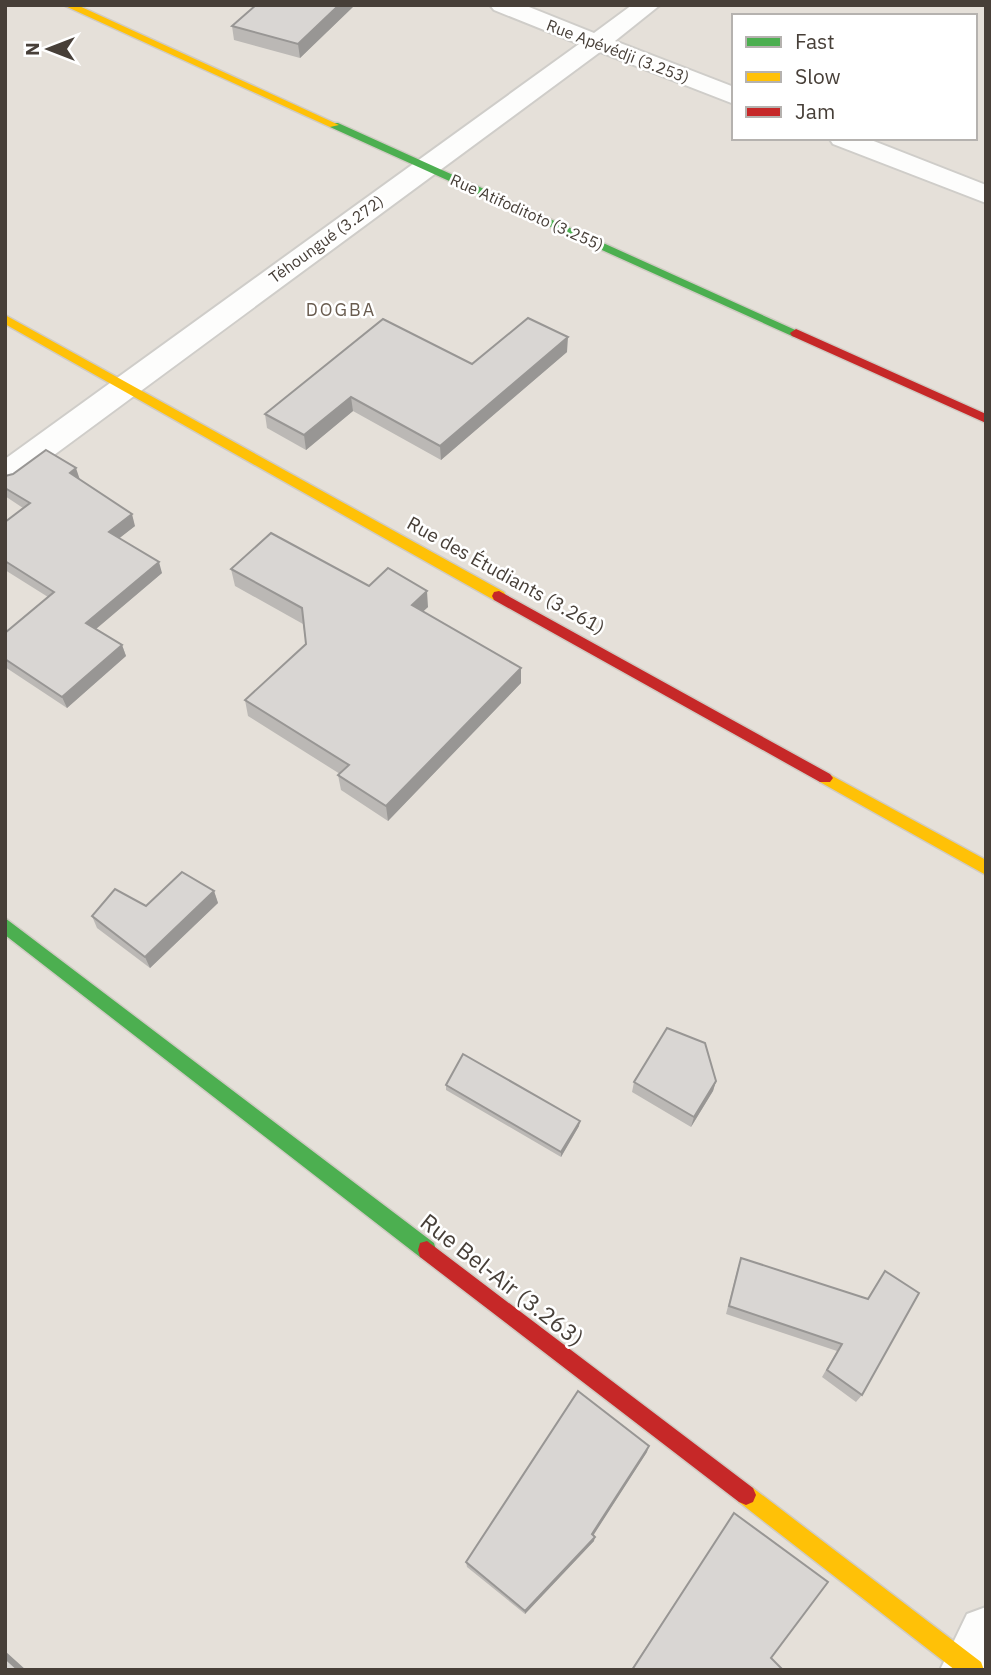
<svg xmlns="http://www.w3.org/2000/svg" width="991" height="1675" viewBox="0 0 991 1675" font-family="'IBM Plex Sans',sans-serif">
<rect width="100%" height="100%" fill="#f1efec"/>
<!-- residential -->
<path fill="#e5e0d9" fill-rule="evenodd" d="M5,5H986V1670H5ZM734,16H975V138H734Z"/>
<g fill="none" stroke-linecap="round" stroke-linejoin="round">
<!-- street casing -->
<g stroke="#cfcdc9" stroke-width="4">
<path id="street" d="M490,5H524L594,33L632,5H660L615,41L734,87V104L600,52L16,483L5,486V459L579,44L494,10Z
M829,138H866L986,185V203L833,144Z
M986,1607V1670H940L967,1614Z"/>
</g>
<!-- fast casing -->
<g stroke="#d0cbc3" stroke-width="3">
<path id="fast" d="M330,123H338L802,333L796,337L792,336L330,127Z
M5,918L434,1243L436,1250L434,1257L427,1259L420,1257L5,935Z"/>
</g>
<!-- slow casing -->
<g stroke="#d0cbc3" stroke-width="3">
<path id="slow" d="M63,5H77L339,125L330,127Z
M5,315L504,592L506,596L504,600H494L5,324Z
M825,772L986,860V875L820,782L817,778L820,774Z
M746,1485L753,1488L981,1662L984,1670H955L739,1502L736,1495L739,1488Z"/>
</g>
<!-- jam casing -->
<g stroke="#d0cbc3" stroke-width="3">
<path id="jam" d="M796,329L986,414V423L792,336L790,333Z
M499,591L830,774L833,778L830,782H820L494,600L492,596L494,592Z
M427,1241L753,1488L756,1495L753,1502L746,1505L739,1502L420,1257L418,1250L420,1243Z"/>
</g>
<!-- street -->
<use href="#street" fill="#fdfdfc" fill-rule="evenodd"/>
<!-- fast -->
<use href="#fast" fill="#4caf50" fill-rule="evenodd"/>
<!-- slow -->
<use href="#slow" fill="#ffc107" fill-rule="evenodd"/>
<!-- jam -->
<use href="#jam" fill="#c62828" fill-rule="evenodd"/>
</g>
<!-- wall -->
<path fill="#bbb8b5" d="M256,5H355L300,58L234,40L232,26Z
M567,352L441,460L353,411L306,450L267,428L265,414L472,364Z
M5,476L80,480L135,526L119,538L162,573L96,629L122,645L126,656L67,708L5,667V633L48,597L5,570V522L23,508L5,496Z
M231,569L369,586L428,607L423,611L521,683L388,821L341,790L338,775L340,774L248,716L245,700L306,644L303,624L235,586Z
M214,891L218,903L150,968L97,928L92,916L146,906Z
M716,1081L713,1091L691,1127L632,1092L634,1082Z
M446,1085L579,1126L561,1157L446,1090Z
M741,1258L867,1299L885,1271L862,1395L856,1402L822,1377L837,1351L726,1314L738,1267Z
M647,1452L593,1535L594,1541L525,1614L467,1567L466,1562Z
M734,1513L771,1658L783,1670H631Z"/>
<!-- shaded-wall -->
<path fill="#989694" d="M339,5H355L300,58L298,44Z
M568,337L567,352L441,460L440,446Z
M351,397L353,411L306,450L304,435Z
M76,468L80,480L70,473Z
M132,514L135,526L112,544L109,532Z
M159,562L162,573L90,634L86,623Z
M427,591L428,607L413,621L412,605Z
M122,645L126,656L67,708L62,697Z
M521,668V683L388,821L386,806Z
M214,891L218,903L150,968L145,957Z
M716,1081L713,1091L691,1127L694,1117Z
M580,1121L579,1126L561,1157V1152Z
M649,1446L647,1452L591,1539L592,1534Z
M595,1537L594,1541L525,1614V1611Z
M5,1651L26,1670H15L5,1658Z"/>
<!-- building -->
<path fill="#d9d6d3" stroke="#989694" stroke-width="2" d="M256,5H339L298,44L232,26Z
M528,318L568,337L440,446L351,397L304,435L265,414L383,319L472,364Z
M46,450L76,468L70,473L132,514L109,532L159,562L86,623L122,645L62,697L5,659V633L54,592L5,561V522L30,503L5,488V476L13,474Z
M271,533L369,586L388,568L427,591L412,605L521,668L386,806L338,775L349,765L245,700L306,644L302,608L231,569Z
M182,872L214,891L145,957L92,916L115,889L146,906Z
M667,1028L705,1043L716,1081L694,1117L634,1082Z
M463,1054L580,1121L561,1152L446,1085Z
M741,1258L868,1299L885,1271L919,1293L862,1395L827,1370L842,1344L729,1306Z
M578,1391L649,1446L592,1534L595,1537L525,1611L466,1562Z
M734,1513L828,1582L771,1658L783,1670H632Z
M5,1658L16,1668L15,1670H5Z"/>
<g text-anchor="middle" stroke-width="5" stroke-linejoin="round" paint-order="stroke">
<!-- far-street labels -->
<g font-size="16" fill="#473f38" stroke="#fff">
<text transform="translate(618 51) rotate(21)" y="6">Rue Apévédji (3.253)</text>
<text transform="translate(527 212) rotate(24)" y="6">Rue Atifoditoto (3.255)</text>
<text transform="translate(326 239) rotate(-36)" y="6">Téhoungué (3.272)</text>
</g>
<!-- far-neighbourhood labels -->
<g font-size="18" letter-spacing="2" fill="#695c4f" stroke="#fff">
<text x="341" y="316">DOGBA</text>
</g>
<!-- street labels -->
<g font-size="19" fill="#473f38" stroke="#fff">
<text transform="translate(506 575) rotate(29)" y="7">Rue des Étudiants (3.261)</text>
</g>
<!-- near-street labels -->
<g font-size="23" fill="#473f38" stroke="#fff">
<text transform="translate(502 1280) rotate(38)" y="8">Rue Bel-Air (3.263)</text>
</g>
</g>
<!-- border -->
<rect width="991" height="1675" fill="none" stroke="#473f38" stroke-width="14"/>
<!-- legend -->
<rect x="732" y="14" width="245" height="126" fill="#ffffff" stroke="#b5b2af" stroke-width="2"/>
<rect x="746" y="37" width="35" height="10" fill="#4caf50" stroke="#b5b2af" stroke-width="2"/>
<text x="795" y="49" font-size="21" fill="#473f38">Fast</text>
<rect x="746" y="72" width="35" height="10" fill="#ffc107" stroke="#b5b2af" stroke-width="2"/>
<text x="795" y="84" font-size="21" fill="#473f38">Slow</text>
<rect x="746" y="107" width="35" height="10" fill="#c62828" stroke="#b5b2af" stroke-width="2"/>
<text x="795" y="119" font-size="21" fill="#473f38">Jam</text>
<!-- north arrow -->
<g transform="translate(49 49) rotate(270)" stroke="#ffffff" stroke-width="5" paint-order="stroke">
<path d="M0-5L12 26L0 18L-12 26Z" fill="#473f38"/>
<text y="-10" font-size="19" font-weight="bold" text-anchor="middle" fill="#473f38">N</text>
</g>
</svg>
